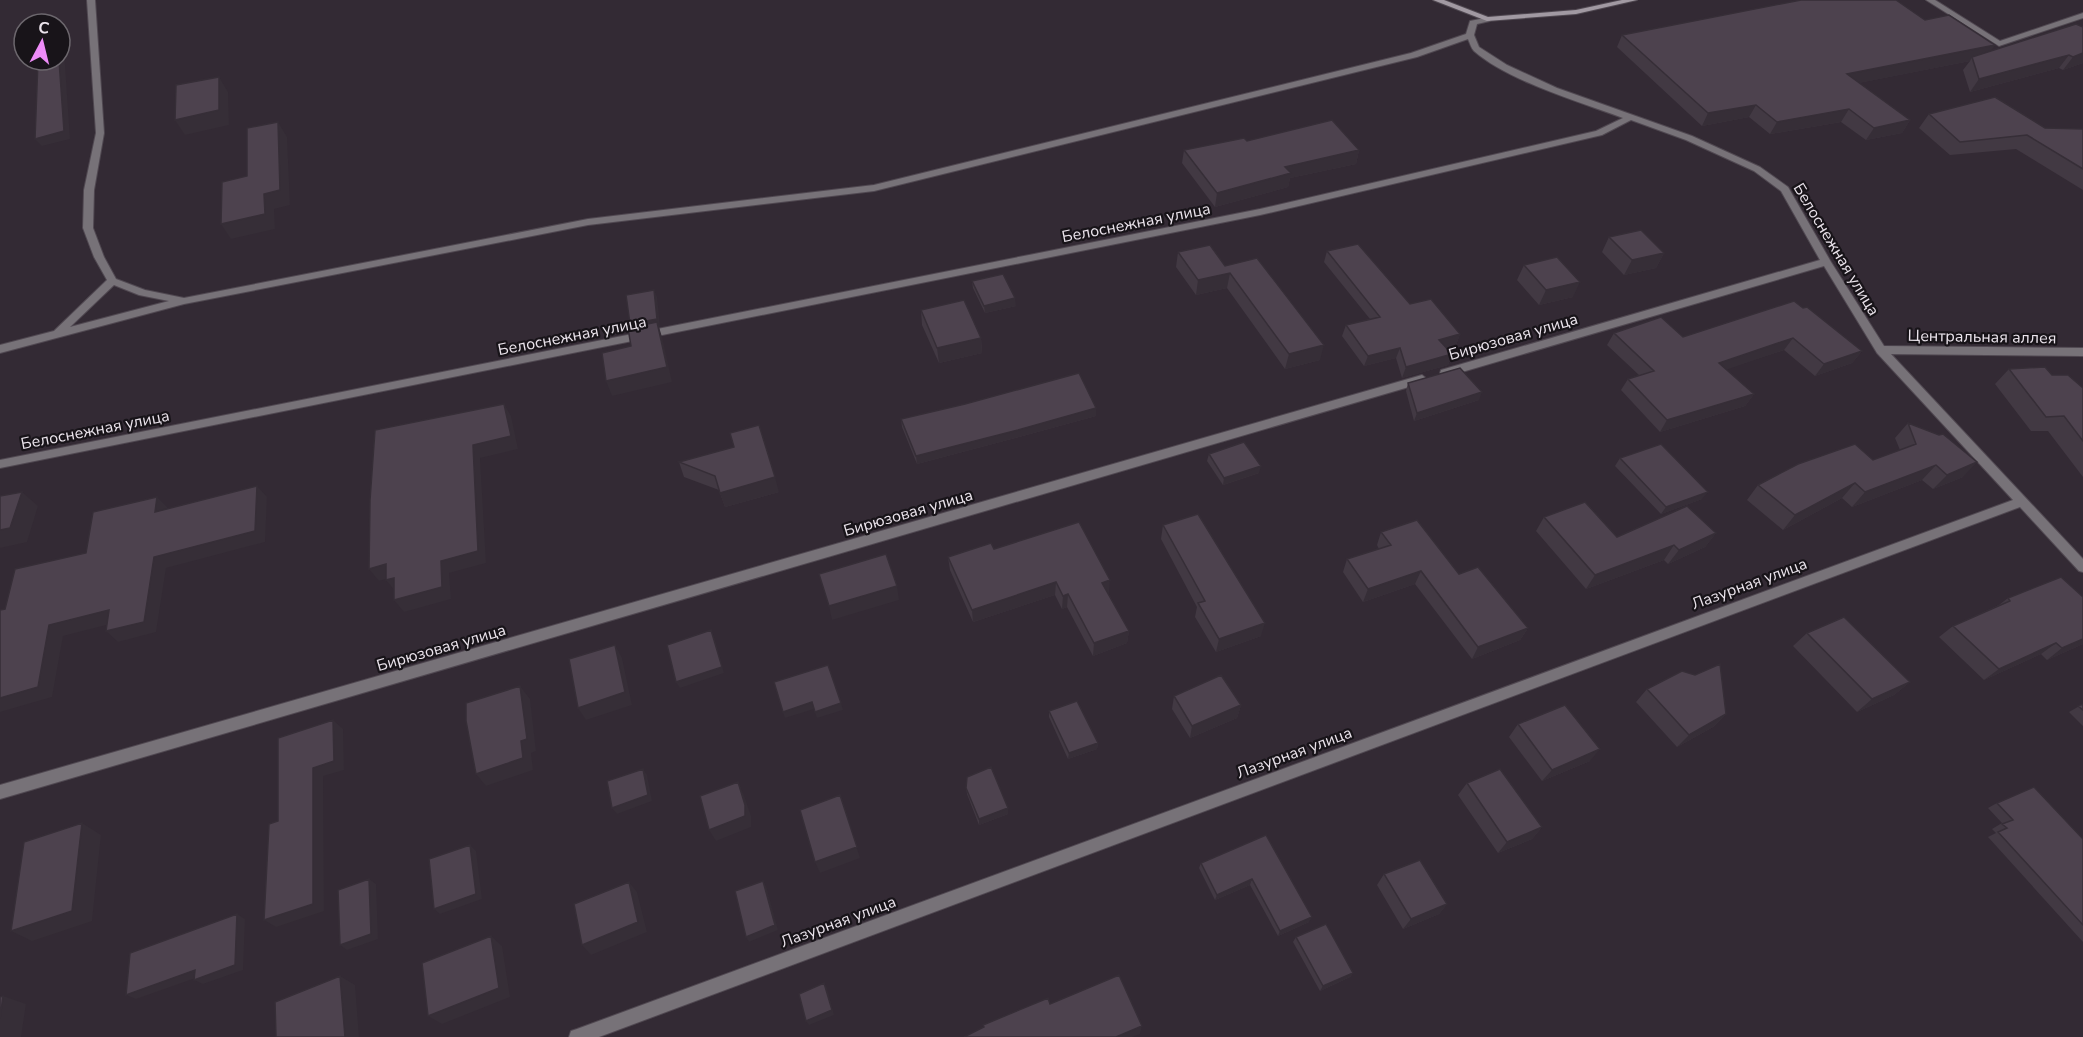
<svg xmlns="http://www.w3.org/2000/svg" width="2083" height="1037" viewBox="0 0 2083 1037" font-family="'Nunito Sans',sans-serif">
<rect width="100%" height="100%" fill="#332a34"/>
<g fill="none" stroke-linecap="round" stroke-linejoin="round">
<!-- street casing -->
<g stroke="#504851" stroke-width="2">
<path id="street" d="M87,0H95L104,133L94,190L93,228L104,257L116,279L145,290L184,298L588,219L874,185L1411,53L1466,34L1470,21L1490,17V21L1477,24L1474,35L1479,47L1507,65L1557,88L1692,136L1760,167L1788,187L1831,262L1884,346L2083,348V356L1891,354L2083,559V572L2079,571L2020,507L599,1037H569L571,1031L577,1029L2013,500L1877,353L1824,266L1445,377L1441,376L1440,373L1441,370L1820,260L1781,191L1754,171L1686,140L1631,120L1602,135L1260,215L0,468V460L1260,209L1596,131L1623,118C1580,102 1508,81 1474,51C1471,48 1470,43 1468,39L1417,57L874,191L588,225L184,304L0,353V345L54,331L107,280L94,257L83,228L84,190L96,133ZM114,285L139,295L169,301L70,327Z
M1926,0H1935L2000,41L2083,13V18L1999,46Z
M1422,375L1427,379L1426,382L0,799V785Z"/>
</g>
<!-- secondary casing -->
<g stroke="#504851" stroke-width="2">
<path id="secondary" d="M1433,0H1444L1488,17L1576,10L1622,0H1637L1576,14L1487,21Z"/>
</g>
<!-- street -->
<use href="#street" fill="#777278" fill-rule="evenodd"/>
<!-- secondary -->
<use href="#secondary" fill="#a199a2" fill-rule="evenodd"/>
</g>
<!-- wall -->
<path fill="#423943" d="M1925,20L1991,51L2083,27V63L2063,70L2059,68L1970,92L1963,70L1970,61L1858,83L1910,120L1902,133L1866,140L1841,122L1770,134L1749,117L1702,126L1617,47L1622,35Z
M1929,114L2045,128L2083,129V190L2016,149L1950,155L1919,128Z
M1247,141L1359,150L1356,164L1290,178L1288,187L1215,207L1182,163L1184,150Z
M1609,237L1664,253L1656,268L1624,275L1602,252Z
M1327,251L1410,304L1460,334L1456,345L1446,348L1452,354L1448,365L1402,378L1396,358L1364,366L1342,336L1346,325L1370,319L1324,262Z
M1178,252L1225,266L1320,360L1285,369L1227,288L1196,295L1176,267Z
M1524,265L1573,297L1539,305L1517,280Z
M972,281L1016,306L985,313L973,288Z
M1803,308L1862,351L1852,363L1815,376L1784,350L1726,369L1754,394L1745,406L1660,432L1621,390L1628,379L1639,375L1607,345L1614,333L1683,337Z
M921,310L981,338L982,353L939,363L922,325Z
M2009,369L2052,375L2083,388V477L2048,431H2031L1995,384Z
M1408,383L1479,400L1414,421L1406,391Z
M1096,416L1019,437L917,464L902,427L901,419Z
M1908,423L1963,477L1933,489L1922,480L1852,507L1842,498L1783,530L1747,500L1758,485L1873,460L1900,450L1895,438Z
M1209,454L1259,473L1223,485L1207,461Z
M1620,458L1702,499L1661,514L1615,466Z
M679,462L779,492L725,507L719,490L684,477Z
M1544,517L1617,537L1716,533L1705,547L1668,564L1664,560L1586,589L1536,531Z
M1163,525L1261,636L1216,652L1195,617L1197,607L1161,539Z
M1381,532L1459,574L1528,628L1520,640L1472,659L1415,584L1363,602L1343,572L1347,559L1379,549L1377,545Z
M994,549L1109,593H1108L1129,631L1127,643L1093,656L1067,607L1062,609L1055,595L973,622L950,570L948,557Z
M2008,598L2083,644L2047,660L2041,654L1984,680L1939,637L1953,626L1999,605Z
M1807,633L1910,682L1894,695L1857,712L1793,646Z
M1647,689L1726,714L1713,727L1677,747L1636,702Z
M1174,696L1241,705L1237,718L1190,738L1172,709Z
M2083,704V726L2069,712Z
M1049,711L1098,743L1097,749L1068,759L1049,717Z
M1518,724L1590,761L1542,781L1509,737Z
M1467,783L1542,827L1532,839L1498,853L1458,795Z
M966,788L1008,814L979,825L967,794Z
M1997,803L2083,839V942L1988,837L1996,833L1992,829L2002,823L1988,808Z
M1266,835L1309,922L1278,936L1250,885L1215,900L1199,868L1201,863Z
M1384,874L1447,904L1439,914L1403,929L1377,885Z
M1296,937L1353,973L1350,977L1320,991L1293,942Z"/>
<!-- shaded-wall -->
<path fill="#362e37" d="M60,45L64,50L70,139L42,146L35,139L60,60Z
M1995,45L1987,57H1972L1970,61L1839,87L1847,74Z
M2083,53V63L2063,70L2073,57Z
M2069,55L2059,68L1970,92L1979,79Z
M219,77L228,92L229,125L185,135L175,120Z
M1756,105L1749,117L1702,126L1708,113Z
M1849,109L1841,122L1770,134L1777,122Z
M1910,120L1902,133L1866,140L1874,128Z
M278,122L287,137L290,205L274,209L275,229L231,239L221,224L264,194Z
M1359,150L1356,164L1290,178L1288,187L1215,207L1217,193L1285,167Z
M1664,253L1656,268L1624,275L1632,260Z
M1230,273L1227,288L1196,295L1198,280Z
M1580,282L1573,297L1539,305L1546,290Z
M654,290L657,297L660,326L659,327L662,337L672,382L612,396L606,381L658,327L633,332L630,324Z
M1015,298L1016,306L985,313L984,306Z
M1460,334L1456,345L1435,351L1439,340Z
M981,338L982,353L939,363L937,348Z
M1793,338L1784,350L1711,375L1719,363Z
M1324,345L1320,360L1285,369L1289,354Z
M1400,348L1396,358L1364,366L1368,356Z
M1862,351L1852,363L1815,376L1824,364Z
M1452,354L1448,365L1402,378L1406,367Z
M1482,392L1479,400L1414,421L1417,413Z
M1754,394L1745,406L1660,432L1667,420Z
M504,404L511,416L518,449L480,458L486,563L449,573L451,599L404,612L394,600L473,445Z
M1096,408V416L1019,437L917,464L916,456Z
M1977,462L1963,477L1933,489L1947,475Z
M1936,465L1922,480L1852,507L1865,492Z
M1261,466L1259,473L1223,485L1224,478Z
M775,477L779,492L725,507L720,493Z
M1855,483L1842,498L1783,530L1795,515Z
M257,486L267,497L265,542L166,568L156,632L118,642L106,631L154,557Z
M22,492L38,506L27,542L0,548V530Z
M1708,492L1702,499L1661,514L1666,507Z
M157,497L168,508L155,512Z
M1716,533L1705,547L1668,564L1679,550Z
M1674,545L1664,560L1586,589L1595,575Z
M386,564L395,576L379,581L369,569Z
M1421,571L1415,584L1363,602L1368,589Z
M394,578L396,592L386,580Z
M1110,580L1109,593L1101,596L1102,583Z
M1056,582L1055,595L973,622L972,610Z
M897,586L899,600L832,620L829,606Z
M1068,594L1067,607L1062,609L1063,596Z
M109,610L122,621L63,636L52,697L0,712V698L49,625Z
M1265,623L1261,636L1216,652L1219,639Z
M1528,628L1520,640L1472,659L1478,647Z
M711,630L714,637L724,673L680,688L676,682Z
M1129,631L1127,643L1093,656L1094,643Z
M2083,639V644L2047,660L2062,648Z
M2056,643L2041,654L1984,680L1999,669Z
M615,645L622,658L632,705L586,720L578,708Z
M1910,682L1894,695L1857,712L1872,699Z
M520,686L530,699L536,751L531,753L533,770L486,786L476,774L521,741Z
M812,702L814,709L785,718L783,712Z
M841,703L843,710L817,718L815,712Z
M1241,705L1237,718L1190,738L1192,726Z
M1726,714L1713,727L1677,747L1689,735Z
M333,720L343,729L344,770L323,776L324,911L276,927L264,920L313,768Z
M1098,743L1097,749L1068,759L1069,753Z
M1600,749L1590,761L1542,781L1552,770Z
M643,769L647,775L652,801L617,814L612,808Z
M738,782L743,793L751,816V827L716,841L709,830Z
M840,795L860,858L820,873L815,862Z
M1008,808V814L979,825V819Z
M82,823L101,835L92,921L32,941L11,931Z
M1542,827L1532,839L1498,853L1507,842Z
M470,845L476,851L482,899L440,914L434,909Z
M369,879L376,884L378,939L347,950L340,945Z
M1252,879L1250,885L1215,900L1217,895Z
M763,881L766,886L778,930L749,942L746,937Z
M629,882L637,892L647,932L591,955L582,945Z
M1447,904L1439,914L1403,929L1411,919Z
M237,914L245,919L243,970L203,984L194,980Z
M1312,917L1309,922L1278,936L1280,931Z
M491,936L502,946L510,997L442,1024L428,1016Z
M195,970L204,975L136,999L126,995Z
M1353,973L1350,977L1320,991L1323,986Z
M340,976L355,985L359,1037H345Z
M824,983L827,988L834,1015L809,1025L806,1021Z
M3,996L26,1004L21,1037H0V1019Z
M1142,1026L1140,1034L1132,1037H1116Z"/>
<!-- building -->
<path fill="#4d424e" stroke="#362e37" stroke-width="1.5" d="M1801,0H1896L1925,20L1949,15L1995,45L1847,74L1910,120L1874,128L1849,109L1777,122L1756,105L1708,113L1622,35Z
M2076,24L2083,27V53L2073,57L2069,55L1979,79L1972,57Z
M38,60H59L64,131L35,139Z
M219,77V110L175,120L176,85Z
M1995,97L2045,128L2083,129V169L2027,135L1960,142L1929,114Z
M1332,120L1359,150L1285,167L1291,173L1217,193L1184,150L1244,138L1247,141Z
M278,122L280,190L264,194L265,214L221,224L222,182L247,176V128Z
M1641,230L1664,253L1632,260L1609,237Z
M1358,244L1410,304L1431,299L1460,334L1439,340L1452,354L1406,367L1400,348L1368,356L1346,325L1380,317L1327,251Z
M1210,245L1225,266L1257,258L1324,345L1289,354L1230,273L1198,280L1178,252Z
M1557,257L1580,282L1546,290L1524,265Z
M1003,274L1015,298L984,306L972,281Z
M654,290L657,319L630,324L626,295Z
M964,300L981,338L937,348L921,310Z
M1794,301L1803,308L1807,307L1862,351L1824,364L1793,338L1719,363L1754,394L1667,420L1628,379L1654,371L1614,333L1661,317L1683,337Z
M657,322L667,367L606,381L602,353L631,346L628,328Z
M2045,367L2052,375H2068L2083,388V441L2064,416L2046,417L2009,369Z
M1460,368L1482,392L1417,413L1408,383Z
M1079,373L1096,408L1018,430L916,456L901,419L965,404Z
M504,404L511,436L473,445L478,551L441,561L442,587L394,600V578L386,580V564L369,569L370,500L375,430Z
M1908,423L1939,435L1943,434L1977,462L1947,475L1936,465L1865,492L1855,483L1795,515L1758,485L1798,464L1855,444L1873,460L1916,444Z
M759,425L775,477L720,493L715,476L679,462L734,447L730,433Z
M1244,442L1261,466L1224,478L1209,454Z
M1661,444L1708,492L1666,507L1620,458Z
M257,486L255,531L154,557L144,622L106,631L109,610L49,625L38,687L0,698V610L5,609L15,569L86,553L93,512L157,497L155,512Z
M22,492L10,528L0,530V496Z
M1585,502L1617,537L1687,506L1716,533L1679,550L1674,545L1595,575L1544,517Z
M1198,514L1265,623L1219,639L1198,603L1205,601L1163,525Z
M1417,520L1459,574L1478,567L1528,628L1478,647L1421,571L1368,589L1347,559L1391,545L1381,532Z
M1079,522L1110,580L1102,583L1129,631L1094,643L1068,594L1063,596L1056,582L972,610L948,557L991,543L994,549Z
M886,554L897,586L829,606L819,574Z
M2061,577L2083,597V639L2062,648L2056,643L1999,669L1953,626L2010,601L2008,598Z
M1844,617L1910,682L1872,699L1807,633Z
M711,630L722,667L676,682L667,645Z
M615,645L625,692L578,708L569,659Z
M1720,664L1726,714L1689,735L1647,689L1682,671L1695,675Z
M828,665L841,703L815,712L812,702L783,712L774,682Z
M1221,675L1241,705L1192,726L1174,696Z
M520,686L527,739L521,741L523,758L476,774L466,721V703Z
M1077,701L1098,743L1069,753L1049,711Z
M2083,704V710L2078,706Z
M1565,705L1600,749L1552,770L1518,724Z
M333,720L334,761L313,768V904L264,920L269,824L278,821V738Z
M991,767L1008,808L979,819L966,788L967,777Z
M643,769L648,795L612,808L607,781Z
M1500,769L1542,827L1507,842L1467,783Z
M738,782L745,805V816L709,830L700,796Z
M2034,787L2083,839V925L1998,832L2007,828L2002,824L2013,820L1997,803Z
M840,795L857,847L815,862L800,810Z
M82,823L72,911L11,931L24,842Z
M1266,835L1312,917L1280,931L1252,879L1217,895L1201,863Z
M470,845L476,894L434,909L429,859Z
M1420,860L1447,904L1411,919L1384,874Z
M369,879L371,934L340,945L338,890Z
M763,881L775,925L746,937L735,891Z
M629,882L638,922L582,945L574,904Z
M237,914L235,965L194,980L195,970L126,995L130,953Z
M1326,924L1353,973L1323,986L1296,937Z
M491,936L499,988L428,1016L422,963Z
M1119,975L1142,1026L1116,1037H964L984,1027L983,1025L1048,998L1050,1004Z
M340,976L345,1037H276L275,1002Z
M824,983L832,1010L806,1021L799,994Z
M3,996L0,1019V997Z"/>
<g text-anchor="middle" stroke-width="4.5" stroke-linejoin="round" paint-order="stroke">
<!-- street labels -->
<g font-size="16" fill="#ebe4ec" stroke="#181419">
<text transform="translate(1136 222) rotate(-11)" y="6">Белоснежная улица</text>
<text transform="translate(1837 249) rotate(59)" y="6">Белоснежная улица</text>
<text transform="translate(572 335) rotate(-11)" y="6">Белоснежная улица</text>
<text transform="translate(1513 336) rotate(-16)" y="6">Бирюзовая улица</text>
<text transform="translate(1982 336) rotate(1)" y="6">Центральная аллея</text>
<text transform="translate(95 429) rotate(-11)" y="6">Белоснежная улица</text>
<text transform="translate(908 512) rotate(-16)" y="6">Бирюзовая улица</text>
<text transform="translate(1749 583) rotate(-20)" y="6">Лазурная улица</text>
<text transform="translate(441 647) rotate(-16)" y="6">Бирюзовая улица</text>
<text transform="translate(1294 752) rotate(-20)" y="6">Лазурная улица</text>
<text transform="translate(838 921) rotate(-20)" y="6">Лазурная улица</text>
</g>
</g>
<!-- north arrow -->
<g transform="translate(42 42) rotate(7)"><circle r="28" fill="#181419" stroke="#6c676d" stroke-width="1.5"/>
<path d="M0-4.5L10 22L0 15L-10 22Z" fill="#ee8cf8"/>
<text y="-9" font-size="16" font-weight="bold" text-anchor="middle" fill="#ebe4ec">С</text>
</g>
</svg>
